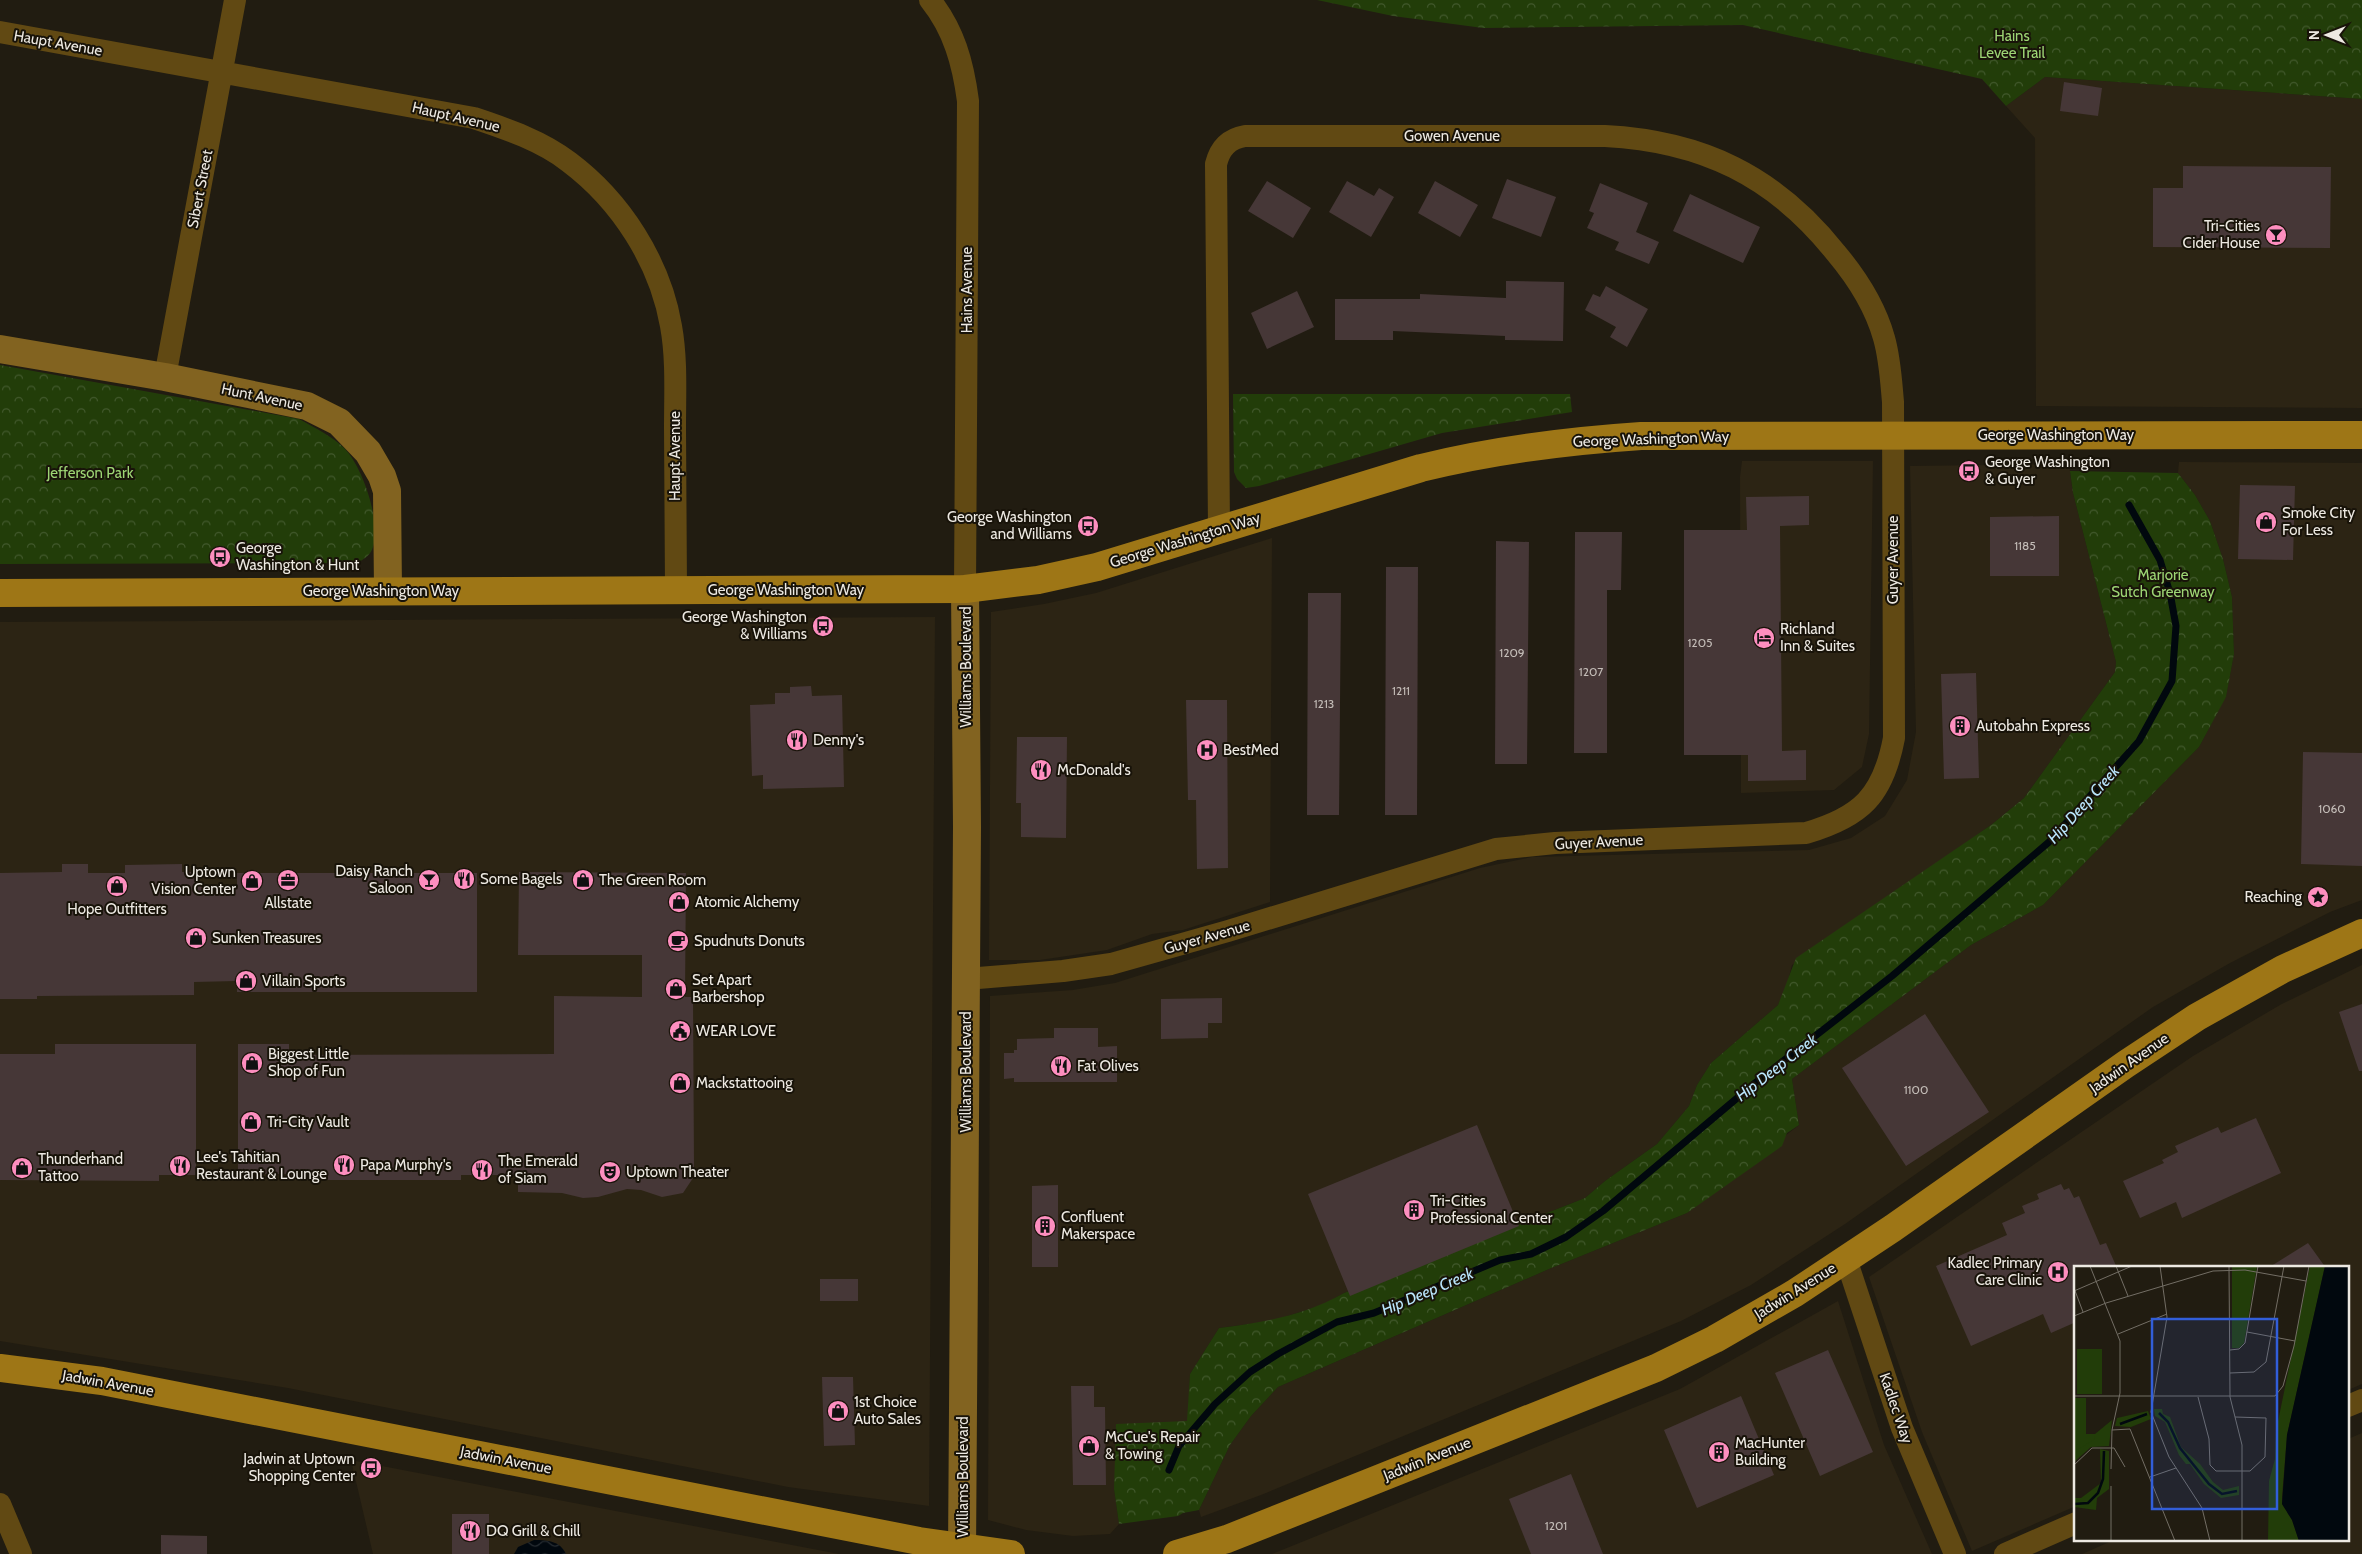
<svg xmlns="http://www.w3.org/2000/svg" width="2362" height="1554" viewBox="0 0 2362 1554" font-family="Cabin,sans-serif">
<defs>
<pattern id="park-crowns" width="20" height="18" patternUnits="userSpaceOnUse" patternTransform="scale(1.25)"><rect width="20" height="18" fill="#223d09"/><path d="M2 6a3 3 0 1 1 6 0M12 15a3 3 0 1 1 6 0" fill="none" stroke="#42592d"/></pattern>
<pattern id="water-waves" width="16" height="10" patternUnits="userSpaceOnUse" patternTransform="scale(1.25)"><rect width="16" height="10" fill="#01080e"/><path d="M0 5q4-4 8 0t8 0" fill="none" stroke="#262c31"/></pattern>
</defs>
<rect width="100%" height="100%" fill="#211c11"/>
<!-- built -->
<path fill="#2c2414" d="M2045,77L2362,99V408L2036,406L2035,138L2006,106Z
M1742,461H1873L1869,734L1862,767L1834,790L1741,793L1740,477Z
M2179,462L2362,463V900L2330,912L2230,963L2153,1007L1845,1224L1751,1285L1681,1321L1261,1495L1201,1517L1199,1510L1230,1445L1251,1416L1278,1387L1549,1269L1687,1213L1799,1125L1792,1079L1971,945L2043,905L2199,747L2226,696L2234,654L2232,597L2223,559L2210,521L2195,495L2178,473Z
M2069,464L2073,493L2116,662L2115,672L2024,798L1991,825L1792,965L1787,985L1778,1005L1711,1063L1697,1085L1689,1106L1657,1144L1605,1181L1585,1198L1344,1293L1325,1304L1272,1321L1219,1328L1190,1374L1188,1421L1114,1489L1119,1524L1110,1534L1073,1536L1026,1530L988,1520L990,996L1073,990L1115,983L1480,868L1532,857L1809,850L1851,838L1885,816L1907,780L1916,732L1910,466Z
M1272,538L1270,902L1183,930L1152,934L1107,950L1040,960H989L991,612L1044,604L1096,593Z
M935,617L929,1506L788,1487L288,1388L0,1341V622Z
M2362,965V1384L2348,1390V1268H2076V1506L1972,1551L1922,1432L1869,1277L2193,1056L2280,1005Z
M1838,1301L1884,1445L1932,1554H1272L1680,1389Z
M2362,1433V1554H2082L2114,1540H2348V1439Z
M351,1460L839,1554H373Z"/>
<!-- park -->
<path fill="url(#park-crowns)" d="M1317,0H2362V99L2045,77L2006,106L1982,79L1743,25L1483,28L1393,16Z
M0,365L299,419C315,428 332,436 345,449C363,468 381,521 373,547C371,555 364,559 357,563L0,564Z
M1233,394H1570L1572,412L1442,433L1259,486L1246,488L1237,479L1234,472Z
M2070,471L2178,473L2195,495L2210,521L2223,559L2232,597L2234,654L2226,697L2199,747L2043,905L1971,945L1792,1079L1799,1125L1787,1133L1782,1146L1687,1213L1549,1269L1278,1387L1251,1416L1230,1445L1199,1510L1183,1513L1178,1516L1119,1524L1114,1489L1116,1424L1187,1421L1190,1374L1219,1328C1265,1322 1303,1316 1344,1293L1585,1198L1605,1181L1657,1144L1689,1106L1697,1085L1711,1063L1778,1005L1796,958L1991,825L2024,798L2115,672L2116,662L2073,493Z"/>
<!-- water -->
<path fill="url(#water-waves)" d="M534,1540C548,1540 560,1541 566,1554H514L518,1547Z"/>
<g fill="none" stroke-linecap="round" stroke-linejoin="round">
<!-- stream -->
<path stroke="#01080e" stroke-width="7" d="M1169,1470L1179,1446L1215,1404L1250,1372L1278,1354L1337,1322L1374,1313L1500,1260L1531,1254L1566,1237L1603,1211L1755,1083L1892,976L2049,842L2139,741L2172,681L2176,626L2170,593L2160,560L2129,505"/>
</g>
<!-- building -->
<path fill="#463737" d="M2064,82L2102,88L2098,116L2060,111Z
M2183,166L2331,167L2330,248L2153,247V188H2183Z
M1507,179L1556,197L1541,237L1492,218Z
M1267,181L1311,208L1293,238L1248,211Z
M1347,181L1374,196L1379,188L1394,197L1371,237L1329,212Z
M1435,181L1478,205L1460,237L1418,213Z
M1600,183L1648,203L1636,232L1659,242L1649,264L1615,250L1619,242L1587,228L1594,213L1589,211Z
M1690,194L1760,227L1743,263L1673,231Z
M1506,281L1564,282L1563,341L1505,340V336L1393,331V340H1335V299H1420V294L1506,298Z
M1606,286L1648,309L1627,347L1610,337L1616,327L1585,310L1593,294L1600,297Z
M1297,291L1314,327L1267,349L1251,313Z
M2240,485L2295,486L2293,560L2238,559Z
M1809,496V525L1780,526L1782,751L1806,750V780L1748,781V755H1684V530H1747L1746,497Z
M2059,516V576H1990V517Z
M1575,532H1622L1621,590H1607V753H1574Z
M1496,541L1529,542L1527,764H1495Z
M1386,567H1418L1417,815H1385Z
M1308,593H1341L1339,815H1307Z
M1976,673L1979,778L1944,779L1941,674Z
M811,686L812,696L842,695L844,787L763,789V775L752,776L750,705L775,704V693H790V687Z
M1186,700H1227L1228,868L1197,869L1196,800H1188Z
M1017,737H1067L1066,838L1021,837V803H1016Z
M2303,752L2362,753V866L2301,864Z
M62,864H88V873H125V865L182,864V872H197V886L237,885V873H477V992H237V981L194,982V995L37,996V999H0V873L62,872Z
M519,872L686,873L685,997H693L694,1166L693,1178L683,1193L662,1197L641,1190L627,1189L598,1197L583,1198L562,1193L518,1192V1175H461V1180H289V1174H238V1044H289V1055L554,1054V996L642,997V955H518Z
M1222,998V1023H1208V1038L1161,1039V999Z
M2362,1004V1071H2359L2339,1012Z
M1925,1014L1989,1112L1906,1166L1842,1068Z
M1054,1028H1098V1047L1117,1046V1082H1014V1078L1004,1079V1053H1014V1050H1017V1039L1054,1038Z
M55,1044H196V1175H159V1181L0,1180V1054H55Z
M2256,1118L2281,1173L2182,1218L2176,1202L2140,1218L2123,1181L2164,1163L2162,1160L2178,1152L2175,1146L2218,1127L2221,1133Z
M1477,1125L1519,1226L1350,1296L1308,1194Z
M2061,1184L2064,1190L2069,1188L2074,1198L2079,1196L2100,1245L2106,1243L2117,1268H2076V1322L2051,1333L2043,1314L1971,1346L1936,1266L2007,1235L2002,1223L2025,1213L2022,1206L2039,1199L2037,1194Z
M1058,1185V1267H1032V1186Z
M2308,1243L2326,1268H2268Z
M820,1279H858V1301H820Z
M1828,1350L1873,1452L1820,1476L1775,1373Z
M822,1377H853L855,1445L824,1446Z
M1071,1386H1094V1407H1105L1106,1485H1073Z
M1741,1396L1774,1475L1697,1508L1664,1430Z
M1571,1474L1603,1554H1531L1509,1499Z
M452,1514H489V1554H452Z
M161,1535L207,1536V1554H161Z"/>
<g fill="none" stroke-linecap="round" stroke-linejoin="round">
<!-- street -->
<path stroke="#614913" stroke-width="22" d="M930,0C954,30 963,63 968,101L965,589
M0,32L474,118C507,129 542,141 569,162C621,201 660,262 671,326C677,359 675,394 675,428C675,482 676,536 676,590
M165,377L235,0
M966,979L1063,971L1111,964L1228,931L1496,849L1555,843L1806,833C1861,817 1883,796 1894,738L1893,402C1891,380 1890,359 1884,338C1875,306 1857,278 1836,253C1775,176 1702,141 1605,136H1245C1228,139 1220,148 1216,164L1219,530
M1846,1259L1902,1428L1955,1554
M2348,1406L2362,1400
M0,1504L21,1554
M2005,1554L2076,1523"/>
<!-- secondary -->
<path stroke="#826320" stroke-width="28" d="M0,349L165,377L307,406L339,422L368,452L382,476L387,491L388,590
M962,1554L967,827L965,589"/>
<!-- primary -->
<path stroke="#9e7616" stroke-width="28" d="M0,593L965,589L1038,580L1097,567L1421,468C1494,450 1566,441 1641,436L2362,435
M0,1368L102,1381L919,1541L1011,1554
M1177,1554L1227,1539L1368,1483L1656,1368L1715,1339L1795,1293L1893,1228L2126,1064L2197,1017L2283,969L2362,933"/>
</g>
<!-- icons -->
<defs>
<g id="bar-disc" transform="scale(1.125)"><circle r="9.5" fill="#fd8ebf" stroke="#181309"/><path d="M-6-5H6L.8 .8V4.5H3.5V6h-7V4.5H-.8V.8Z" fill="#111"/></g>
<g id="bus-disc" transform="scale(1.125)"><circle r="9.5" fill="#fd8ebf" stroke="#181309"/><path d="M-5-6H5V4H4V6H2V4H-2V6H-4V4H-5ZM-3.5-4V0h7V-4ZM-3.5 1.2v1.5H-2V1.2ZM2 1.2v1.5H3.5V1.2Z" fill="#111"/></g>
<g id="shop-disc" transform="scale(1.125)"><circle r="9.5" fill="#fd8ebf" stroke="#181309"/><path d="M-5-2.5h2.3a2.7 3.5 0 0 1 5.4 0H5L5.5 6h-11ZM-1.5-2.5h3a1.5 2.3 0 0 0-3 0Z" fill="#111"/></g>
<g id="hotel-disc" transform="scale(1.125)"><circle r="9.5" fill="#fd8ebf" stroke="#181309"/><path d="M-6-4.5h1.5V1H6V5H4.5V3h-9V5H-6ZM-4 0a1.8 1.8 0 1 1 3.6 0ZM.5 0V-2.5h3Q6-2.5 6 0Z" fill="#111"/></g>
<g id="building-disc" transform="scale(1.125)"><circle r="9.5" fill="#fd8ebf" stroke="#181309"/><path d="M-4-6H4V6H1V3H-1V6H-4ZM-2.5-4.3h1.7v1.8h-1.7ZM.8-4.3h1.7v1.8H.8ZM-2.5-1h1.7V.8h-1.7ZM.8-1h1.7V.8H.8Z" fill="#111"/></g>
<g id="restaurant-disc" transform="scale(1.125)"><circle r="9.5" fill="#fd8ebf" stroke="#181309"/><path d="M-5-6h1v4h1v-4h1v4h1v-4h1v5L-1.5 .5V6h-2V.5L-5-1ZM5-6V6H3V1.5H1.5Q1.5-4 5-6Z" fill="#111"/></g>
<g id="hospital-disc" transform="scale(1.125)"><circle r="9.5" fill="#fd8ebf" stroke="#181309"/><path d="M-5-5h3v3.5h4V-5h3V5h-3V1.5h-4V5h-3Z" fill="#111"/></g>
<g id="office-disc" transform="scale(1.125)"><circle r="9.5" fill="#fd8ebf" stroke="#181309"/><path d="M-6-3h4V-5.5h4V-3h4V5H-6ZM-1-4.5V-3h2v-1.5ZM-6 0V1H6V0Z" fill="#111"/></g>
<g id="sight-disc" transform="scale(1.125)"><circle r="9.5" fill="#fd8ebf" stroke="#181309"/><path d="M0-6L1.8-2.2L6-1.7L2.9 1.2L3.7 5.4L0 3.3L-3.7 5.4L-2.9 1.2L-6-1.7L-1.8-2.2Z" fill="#111"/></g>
<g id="cafe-disc" transform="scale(1.125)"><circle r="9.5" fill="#fd8ebf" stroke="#181309"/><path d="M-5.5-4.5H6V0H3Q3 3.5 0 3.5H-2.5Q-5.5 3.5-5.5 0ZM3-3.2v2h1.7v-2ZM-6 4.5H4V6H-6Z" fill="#111"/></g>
<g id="civic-disc" transform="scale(1.125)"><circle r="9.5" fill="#fd8ebf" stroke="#181309"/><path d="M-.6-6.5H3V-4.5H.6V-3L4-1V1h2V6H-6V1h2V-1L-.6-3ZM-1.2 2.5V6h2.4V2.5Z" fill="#111"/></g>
<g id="theatre-disc" transform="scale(1.125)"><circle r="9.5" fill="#fd8ebf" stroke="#181309"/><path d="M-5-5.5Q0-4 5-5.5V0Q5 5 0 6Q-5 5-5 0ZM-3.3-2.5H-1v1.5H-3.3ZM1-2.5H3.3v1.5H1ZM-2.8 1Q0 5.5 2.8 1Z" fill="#111"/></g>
</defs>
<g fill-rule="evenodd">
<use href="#bar-disc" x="2276" y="235"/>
<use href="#bus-disc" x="1969" y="471"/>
<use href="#shop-disc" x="2266" y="522"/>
<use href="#bus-disc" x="1088" y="526"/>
<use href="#bus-disc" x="220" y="557"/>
<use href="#bus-disc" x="823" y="626"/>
<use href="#hotel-disc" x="1764" y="638"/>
<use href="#building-disc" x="1960" y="726"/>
<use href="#restaurant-disc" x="797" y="740"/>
<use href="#hospital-disc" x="1207" y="750"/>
<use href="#restaurant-disc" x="1041" y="770"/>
<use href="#restaurant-disc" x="464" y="879"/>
<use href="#office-disc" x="288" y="880"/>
<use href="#bar-disc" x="429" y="880"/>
<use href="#shop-disc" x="583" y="880"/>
<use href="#shop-disc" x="252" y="881"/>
<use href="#shop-disc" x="117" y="886"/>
<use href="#sight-disc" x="2318" y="897"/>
<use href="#shop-disc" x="679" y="902"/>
<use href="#shop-disc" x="196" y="938"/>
<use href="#cafe-disc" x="678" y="941"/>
<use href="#shop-disc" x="246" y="981"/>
<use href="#shop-disc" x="676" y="989"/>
<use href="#civic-disc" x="680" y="1031"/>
<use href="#shop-disc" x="252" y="1063"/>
<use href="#restaurant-disc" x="1061" y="1066"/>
<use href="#shop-disc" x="680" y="1083"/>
<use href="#shop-disc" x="251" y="1122"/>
<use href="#restaurant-disc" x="344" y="1165"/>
<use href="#restaurant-disc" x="180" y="1166"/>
<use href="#shop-disc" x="22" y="1168"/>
<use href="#restaurant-disc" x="482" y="1170"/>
<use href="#theatre-disc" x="610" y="1172"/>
<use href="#building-disc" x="1414" y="1210"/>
<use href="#building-disc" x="1045" y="1226"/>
<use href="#hospital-disc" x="2058" y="1272"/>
<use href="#shop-disc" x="838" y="1411"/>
<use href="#shop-disc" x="1089" y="1446"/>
<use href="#building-disc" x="1719" y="1452"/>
<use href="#bus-disc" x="371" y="1468"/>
<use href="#restaurant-disc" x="470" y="1531"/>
</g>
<g text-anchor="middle" stroke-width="4" stroke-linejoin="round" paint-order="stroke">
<!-- number labels -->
<g font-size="12" fill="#c3bcb7">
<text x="2025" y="550">1185</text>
<text x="1700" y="647">1205</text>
<text x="1512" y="657">1209</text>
<text x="1591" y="676">1207</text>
<text x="1401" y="695">1211</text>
<text x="1324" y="708">1213</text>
<text x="2332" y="813">1060</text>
<text x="1916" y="1094">1100</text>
<text x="1556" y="1530">1201</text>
</g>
<!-- park labels -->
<g font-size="15" fill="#9dd574" stroke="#181309">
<text x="2012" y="41">Hains<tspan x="2012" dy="17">Levee Trail</tspan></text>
<text x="90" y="478">Jefferson Park</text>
<text x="2163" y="580">Marjorie<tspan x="2163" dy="17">Sutch Greenway</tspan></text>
</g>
<!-- street labels -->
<g font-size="15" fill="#ede9e2" stroke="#181309">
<text transform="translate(58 43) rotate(10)" y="5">Haupt Avenue</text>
<text transform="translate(456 117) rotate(13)" y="5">Haupt Avenue</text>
<text x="1452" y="141">Gowen Avenue</text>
<text transform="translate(200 189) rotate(-79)" y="5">Sibert Street</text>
<text transform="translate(967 290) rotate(-90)" y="5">Hains Avenue</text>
<text transform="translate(262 397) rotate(12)" y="5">Hunt Avenue</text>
<text x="2056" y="440">George Washington Way</text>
<text transform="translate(1651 439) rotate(-2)" y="5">George Washington Way</text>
<text transform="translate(675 456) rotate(-90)" y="5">Haupt Avenue</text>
<text transform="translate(1185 540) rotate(-17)" y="5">George Washington Way</text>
<text transform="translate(1893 560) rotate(-90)" y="5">Guyer Avenue</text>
<text x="786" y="595">George Washington Way</text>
<text x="381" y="596">George Washington Way</text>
<text transform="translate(966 667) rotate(-90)" y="5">Williams Boulevard</text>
<text transform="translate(1599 842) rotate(-3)" y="5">Guyer Avenue</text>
<text transform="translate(1207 937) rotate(-16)" y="5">Guyer Avenue</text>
<text transform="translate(2129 1063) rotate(-35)" y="5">Jadwin Avenue</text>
<text transform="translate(966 1072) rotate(-90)" y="5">Williams Boulevard</text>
<text transform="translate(1795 1291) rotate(-32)" y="5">Jadwin Avenue</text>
<text transform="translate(108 1383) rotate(10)" y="5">Jadwin Avenue</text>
<text transform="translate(1896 1408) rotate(71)" y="5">Kadlec Way</text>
<text transform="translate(1427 1459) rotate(-22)" y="5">Jadwin Avenue</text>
<text transform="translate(506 1460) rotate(11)" y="5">Jadwin Avenue</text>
<text transform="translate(963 1477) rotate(-90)" y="5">Williams Boulevard</text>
</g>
<!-- poi labels -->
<g font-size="15" fill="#ede9e2" stroke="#181309" text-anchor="start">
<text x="2260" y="231" text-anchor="end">Tri-Cities<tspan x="2260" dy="17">Cider House</tspan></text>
<text x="1985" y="467">George Washington<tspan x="1985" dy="17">&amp; Guyer</tspan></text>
<text x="2282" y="518">Smoke City<tspan x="2282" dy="17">For Less</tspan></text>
<text x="1072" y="522" text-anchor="end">George Washington<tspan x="1072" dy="17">and Williams</tspan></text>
<text x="236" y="553">George<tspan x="236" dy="17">Washington &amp; Hunt</tspan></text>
<text x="807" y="622" text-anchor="end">George Washington<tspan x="807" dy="17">&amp; Williams</tspan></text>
<text x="1780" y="634">Richland<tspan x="1780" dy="17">Inn &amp; Suites</tspan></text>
<text x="1976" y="731">Autobahn Express</text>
<text x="813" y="745">Denny's</text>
<text x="1223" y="755">BestMed</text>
<text x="1057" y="775">McDonald's</text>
<text x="413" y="876" text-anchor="end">Daisy Ranch<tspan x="413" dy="17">Saloon</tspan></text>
<text x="236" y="877" text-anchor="end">Uptown<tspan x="236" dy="17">Vision Center</tspan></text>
<text x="480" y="884">Some Bagels</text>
<text x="599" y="885">The Green Room</text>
<text x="2302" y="902" text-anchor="end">Reaching</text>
<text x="695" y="907">Atomic Alchemy</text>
<text x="288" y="908" text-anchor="middle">Allstate</text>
<text x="117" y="914" text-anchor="middle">Hope Outfitters</text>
<text x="212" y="943">Sunken Treasures</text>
<text x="694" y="946">Spudnuts Donuts</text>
<text x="692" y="985">Set Apart<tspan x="692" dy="17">Barbershop</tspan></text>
<text x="262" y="986">Villain Sports</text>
<text x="696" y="1036">WEAR LOVE</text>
<text x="268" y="1059">Biggest Little<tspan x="268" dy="17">Shop of Fun</tspan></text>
<text x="1077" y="1071">Fat Olives</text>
<text x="696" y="1088">Mackstattooing</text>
<text x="267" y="1127">Tri-City Vault</text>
<text x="196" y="1162">Lee's Tahitian<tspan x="196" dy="17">Restaurant &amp; Lounge</tspan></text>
<text x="38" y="1164">Thunderhand<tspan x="38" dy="17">Tattoo</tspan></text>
<text x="498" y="1166">The Emerald<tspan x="498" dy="17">of Siam</tspan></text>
<text x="360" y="1170">Papa Murphy's</text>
<text x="626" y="1177">Uptown Theater</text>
<text x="1430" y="1206">Tri-Cities<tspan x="1430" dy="17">Professional Center</tspan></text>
<text x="1061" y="1222">Confluent<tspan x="1061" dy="17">Makerspace</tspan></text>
<text x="2042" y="1268" text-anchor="end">Kadlec Primary<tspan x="2042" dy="17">Care Clinic</tspan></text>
<text x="854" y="1407">1st Choice<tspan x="854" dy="17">Auto Sales</tspan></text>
<text x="1105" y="1442">McCue's Repair<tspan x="1105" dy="17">&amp; Towing</tspan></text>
<text x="1735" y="1448">MacHunter<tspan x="1735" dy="17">Building</tspan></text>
<text x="355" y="1464" text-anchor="end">Jadwin at Uptown<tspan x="355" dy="17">Shopping Center</tspan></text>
<text x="486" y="1536">DQ Grill &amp; Chill</text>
</g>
<!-- water labels -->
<g font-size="16" font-style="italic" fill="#bae6fd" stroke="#181309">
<text transform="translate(2083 804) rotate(-48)" y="6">Hip Deep Creek</text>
<text transform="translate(1776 1067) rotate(-38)" y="6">Hip Deep Creek</text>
<text transform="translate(1427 1291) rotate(-23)" y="6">Hip Deep Creek</text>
</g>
</g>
<!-- overview -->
<g transform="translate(2074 1266)">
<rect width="275" height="275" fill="#211c11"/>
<path d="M0,132H12V168H0Z" fill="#223d09"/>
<path d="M3,83H28V128H3Z" fill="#223d09"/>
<path d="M158,0H183L170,77L165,82H158ZM236,0H251L213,169L208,231V238L218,254L225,275H194L195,215L201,193L202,165ZM80,143H88L89,148L96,151L107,181L126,198L139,216L149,224L165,220V229L147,232L130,218L116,198H112L105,189L91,156L81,150ZM74,145L77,153L57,161L41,160L43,152ZM38,154L35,180L17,181L0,196V168H21ZM26,183L35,185V223L23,232L22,244L0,241V232H7L27,217Z" fill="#223d09"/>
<path d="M4,170H20L21,173L3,184L0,179L4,178Z" fill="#223d09"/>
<path d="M251,0H275V275H225L218,254L208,238L213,169Z" fill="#01080e"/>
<path fill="none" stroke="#01080e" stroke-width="2.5" d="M85,147L94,156L106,182L135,218L148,228L163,225M46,158L73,148M0,238L14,237L24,227L29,213L30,185"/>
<path fill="none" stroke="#736e65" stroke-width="1" d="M16,0L46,75V127L38,164L37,203M42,0L54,30M86,0L93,51L77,146L95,191L128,242L136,275M155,0L156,131L168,179V275M0,22L9,46M0,25L58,0M0,50L32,37L139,5L171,4L232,15M173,66L221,75M44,68L93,48M156,84L165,83L171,77L184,0M156,107L180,106L192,96L210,0M0,130H201L209,120L220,80L235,0M124,131L135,173L136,199L142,205H176L191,191L192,152L161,151M38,164L56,163L101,275M0,199L18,182H40L51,201M76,211L102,202M37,275V220"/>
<path fill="#325ed9" fill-opacity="0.15" stroke="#325ed9" stroke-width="2.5" d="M78,53H203V243H78Z"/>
<rect width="275" height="275" fill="none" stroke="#ede9e2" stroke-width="2.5"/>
</g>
<!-- north arrow -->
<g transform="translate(2327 35) rotate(270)" stroke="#181309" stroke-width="4" paint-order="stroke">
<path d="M0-4L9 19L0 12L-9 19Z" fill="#ede9e2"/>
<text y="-8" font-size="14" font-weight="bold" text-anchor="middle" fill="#ede9e2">N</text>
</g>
</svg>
